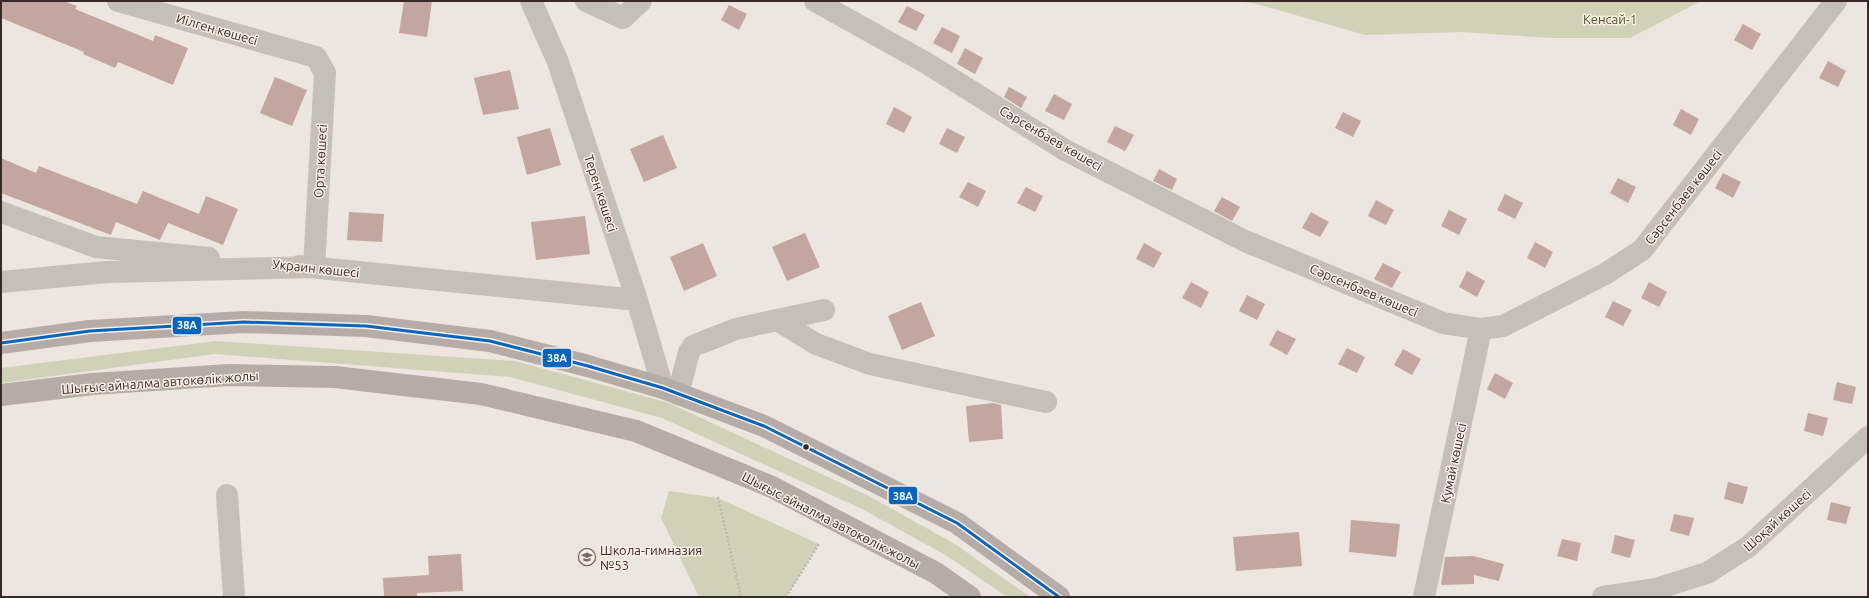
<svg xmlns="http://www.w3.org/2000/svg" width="1869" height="598" viewBox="0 0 1869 598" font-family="Ubuntu,sans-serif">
<rect width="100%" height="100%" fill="#ede5df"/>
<!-- green -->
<path fill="#d0d2b8" d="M1229,1H1701L1630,38H1552L1461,32L1365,35L1253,3Z
M216,341L515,361L669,403L869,496L955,544L1030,597H1007L949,557L862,509L662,418L510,377L215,354L1,383V368Z
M669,491L718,498L819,544L786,597H699L661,518Z"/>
<!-- building -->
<path fill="#c2a69f" d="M1,1H64L77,6L75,9L153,41L155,35L188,48L173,85L118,62L115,68L83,54L84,52L1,18Z
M404,1H432L427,37L399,33Z
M729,5L747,14L739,30L721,20Z
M907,6L925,15L916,31L898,22Z
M1743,24L1761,34L1752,50L1734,40Z
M942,27L960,36L952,53L933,43Z
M965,48L983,58L975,74L957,64Z
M1828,61L1846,71L1838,87L1819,78Z
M510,70L519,109L483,115L474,78Z
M275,77L307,90L292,126L260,113Z
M1009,87L1027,97L1021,108L1004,97Z
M1054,94L1072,104L1064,120L1045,111Z
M894,107L912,117L904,133L886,124Z
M1681,109L1699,119L1691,135L1673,125Z
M1343,112L1361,121L1353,137L1335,128Z
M1115,126L1134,135L1125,151L1107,142Z
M550,128L561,165L527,175L517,137Z
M947,128L965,137L957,153L939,144Z
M663,135L677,168L644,182L630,149Z
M1,158L36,173L39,166L137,204L143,191L199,214L206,196L238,209L223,245L168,223L160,240L116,222L111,235L1,193Z
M1159,169L1177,179L1172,190L1153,181Z
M1723,173L1741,182L1733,198L1715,188Z
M1618,178L1636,187L1628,203L1610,193Z
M968,182L986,191L978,207L959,197Z
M1026,187L1043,196L1035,212L1017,203Z
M1505,194L1523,203L1515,219L1497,210Z
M1222,197L1240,207L1232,221L1214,211Z
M1376,200L1394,210L1386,225L1368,216Z
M1449,210L1467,219L1459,235L1441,226Z
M349,212L384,214L382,242L347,240Z
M1311,212L1329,222L1320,237L1302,228Z
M585,216L590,254L536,260L531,222Z
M805,233L820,267L787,281L772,247Z
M1535,242L1553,252L1545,268L1527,258Z
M703,243L717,276L684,291L670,257Z
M1144,243L1162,253L1154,268L1136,259Z
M1383,263L1401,272L1392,288L1374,279Z
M1467,271L1485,281L1477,297L1459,287Z
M1191,282L1209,292L1201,308L1182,298Z
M1649,282L1667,292L1659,307L1641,298Z
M1247,295L1265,304L1257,320L1239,311Z
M1613,301L1632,310L1623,326L1605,317Z
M921,302L935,336L902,350L888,316Z
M1277,330L1296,339L1287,355L1269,345Z
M1347,348L1365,357L1357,373L1338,364Z
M1403,349L1421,359L1412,375L1394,365Z
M1495,373L1513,383L1505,399L1487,389Z
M1837,382L1856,387L1852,404L1833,400Z
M993,403L1001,405L1003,439L969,442L966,406Z
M1808,413L1828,418L1823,436L1804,431Z
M1728,482L1748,487L1743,504L1724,499Z
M1831,502L1851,507L1846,524L1827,520Z
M1674,514L1694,518L1689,536L1670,531Z
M1351,520L1400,524L1396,557L1349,552Z
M1299,532L1302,566L1236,571L1233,537Z
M1615,535L1635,540L1630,558L1611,553Z
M1562,539L1581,543L1577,561L1557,556Z
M461,554L463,591L417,593V597H384L383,578L429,575L428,556Z
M1473,556L1504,564L1499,581L1474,575V584L1441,585L1445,557Z"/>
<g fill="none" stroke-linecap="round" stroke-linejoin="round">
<!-- path -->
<path stroke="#bfb6b1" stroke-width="2.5" stroke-dasharray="2 2" stroke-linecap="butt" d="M718,497L741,597
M786,597L819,544"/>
<!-- minor -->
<path stroke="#c6beb9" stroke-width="22" d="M531,1L558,62L637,300L663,388
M586,1L623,18L641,1
M815,1L928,64L1065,150L1245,241L1443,323L1481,329L1503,326L1605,274L1642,250L1836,1
M1,212L96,247L209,258
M299,266L637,300
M1,282L107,272L314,267L325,73L316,57L118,1
M777,320L824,310
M678,394L689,352L693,346L736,329L777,320L816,344L870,364L1046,402
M227,495L234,597
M1424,597L1481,329
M1603,597L1656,589L1707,573L1748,547L1868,437"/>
<!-- major -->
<path stroke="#b5aca7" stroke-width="22" d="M1,343L90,331L244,322L366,326L490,341L588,366L663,388L764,426L957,523L1059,597
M1,395L93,384L229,375L335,377L481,394L636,431L772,487L936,573L970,597"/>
<!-- bus-1 casing -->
<g stroke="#fbefe6" stroke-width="6">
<path id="bus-1" d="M1,343L90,331L244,322L366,326L490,341L588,366L663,388L764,426L957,523L1059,597"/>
</g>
<!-- bus-1 -->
<use href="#bus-1" stroke="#0065bd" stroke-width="3"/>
</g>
<!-- icons -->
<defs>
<g id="school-ring" transform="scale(0.9)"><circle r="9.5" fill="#fbefe6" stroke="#776b67" stroke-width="1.5"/><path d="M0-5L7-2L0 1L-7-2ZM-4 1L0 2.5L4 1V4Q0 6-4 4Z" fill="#776b67"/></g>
</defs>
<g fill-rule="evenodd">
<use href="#school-ring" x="587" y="557"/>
</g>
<!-- markers -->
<circle fill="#372a27" stroke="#fbefe6" stroke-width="1.5" cx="806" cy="447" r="3.5"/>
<g text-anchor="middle" stroke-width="3" stroke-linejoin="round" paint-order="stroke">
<!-- park labels -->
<g font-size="13" fill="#4b5729" stroke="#fbefe6">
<text x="1610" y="24">Кенсай-1</text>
</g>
<!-- street labels -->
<g font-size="13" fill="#372a27" stroke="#fbefe6">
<text transform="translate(217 29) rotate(16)" y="5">Иілген көшесі</text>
<text transform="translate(1051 138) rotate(30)" y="5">Сәрсенбаев көшесі</text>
<text transform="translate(320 161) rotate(-87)" y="5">Орта көшесі</text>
<text transform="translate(601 193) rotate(72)" y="5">Терең көшесі</text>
<text transform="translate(1683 197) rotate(-52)" y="5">Сәрсенбаев көшесі</text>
<text transform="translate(316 268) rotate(6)" y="5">Украин көшесі</text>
<text transform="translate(1364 290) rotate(23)" y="5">Сәрсенбаев көшесі</text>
<text transform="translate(160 382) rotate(-4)" y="5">Шығыс айналма автокөлік жолы</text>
<text transform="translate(1453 463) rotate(-78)" y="5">Кумай көшесі</text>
<text transform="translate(831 520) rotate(27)" y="5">Шығыс айналма автокөлік жолы</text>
<text transform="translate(1777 520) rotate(-42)" y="5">Шоқай көшесі</text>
</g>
<!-- poi labels -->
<g font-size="13" fill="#372a27" stroke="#fbefe6" text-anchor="start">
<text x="600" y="555">Школа-гимназия<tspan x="600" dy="15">№53</tspan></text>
</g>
</g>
<g stroke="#fbefe6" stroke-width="1.5">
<rect x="172" y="316" width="30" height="19" rx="4" fill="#0065bd"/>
<rect x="542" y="348" width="30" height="20" rx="4" fill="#0065bd"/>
<rect x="888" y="486" width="30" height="19" rx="4" fill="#0065bd"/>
</g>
<g font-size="11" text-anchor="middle" font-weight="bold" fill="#fff">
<text x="187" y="329">38А</text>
<text x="557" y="362">38А</text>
<text x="903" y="500">38А</text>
</g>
<!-- border -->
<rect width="1869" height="598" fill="none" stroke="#372a27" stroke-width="4"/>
</svg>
